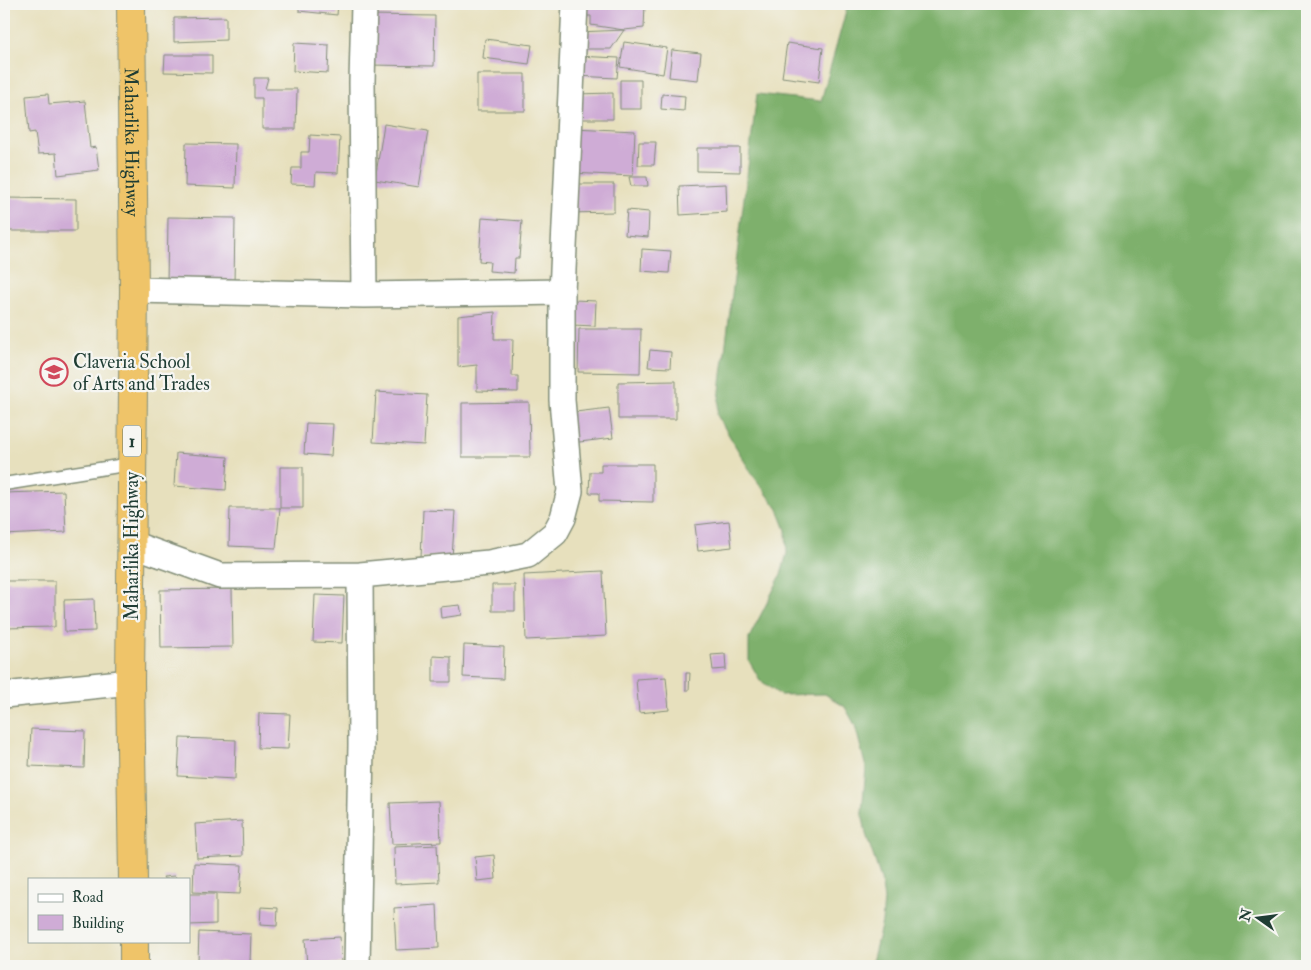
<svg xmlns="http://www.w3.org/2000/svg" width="1311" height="970" viewBox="0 0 1311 970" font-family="'IM FELL Double Pica',serif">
<rect width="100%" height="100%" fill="#f6f6f2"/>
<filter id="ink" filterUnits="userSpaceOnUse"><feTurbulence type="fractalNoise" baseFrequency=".02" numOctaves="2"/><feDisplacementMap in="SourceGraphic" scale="10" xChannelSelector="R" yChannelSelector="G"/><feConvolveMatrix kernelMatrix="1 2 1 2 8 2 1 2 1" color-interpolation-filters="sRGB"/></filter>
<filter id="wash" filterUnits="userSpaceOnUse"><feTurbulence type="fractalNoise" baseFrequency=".0096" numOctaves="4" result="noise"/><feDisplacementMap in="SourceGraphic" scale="20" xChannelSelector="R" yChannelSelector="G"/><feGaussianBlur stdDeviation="1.12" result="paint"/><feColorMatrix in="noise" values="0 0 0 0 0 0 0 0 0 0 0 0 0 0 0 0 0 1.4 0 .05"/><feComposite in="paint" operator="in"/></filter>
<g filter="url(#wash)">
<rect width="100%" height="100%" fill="#e7e0bd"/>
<!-- forest -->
<path fill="#7eb06c" stroke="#4e7650" d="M848,4H1307V966H871L882,922L884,900L881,879L866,834L862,812L866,768L855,725L845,707L825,694L780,695L760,680L749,661V638L781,575L787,553L786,530L778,509L752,474L717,415L757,94L821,101Z"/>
<g id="blocks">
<!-- building -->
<path fill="#cfacd6" d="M299,4H338L337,15L299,11Z
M583,4H645L644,28L624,30L611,49H579L578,32L624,30L591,25V16H583Z
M371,15L435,16L434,66L369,65Z
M226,17V40L174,42V18Z
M485,39L532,45L529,64L483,58Z
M624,42L667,48L663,74L620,67Z
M294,43L329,45L328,73L293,71Z
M787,43L823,48L819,82L782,77Z
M672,50L701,53L698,80L669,77Z
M165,55H212V73L164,72Z
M576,56L619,58L617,78L576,76Z
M477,74H525V111H477Z
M254,78H268L265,89H297L296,129H262V98H254Z
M620,80H641V109H620Z
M613,93V119H576L575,94Z
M48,94L49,104L85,101L90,148L96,147L99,170L58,175L56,153L38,154L35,132L29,133L26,96Z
M662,94L685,96L684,111L661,109Z
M384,124L428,131L419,187L375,180Z
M574,128L635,131L633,176L571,173Z
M310,135L340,137L338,173L316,172L315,185L291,184L292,168H301V152H309Z
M639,142H656L654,165H638Z
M186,143L236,144L235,188L185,186Z
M697,148H740V172L697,171Z
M629,177H647L648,186H631Z
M568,184H614V212L568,213Z
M726,184L727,212L680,215L679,186Z
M4,198L76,199V231H4Z
M627,210L649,212L648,237L625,235Z
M168,217L235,218L234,286L167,285Z
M482,218L522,221L519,258H515L514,273L489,271L490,262L479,261Z
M642,249L671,251L669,273L641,271Z
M574,300L596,301L595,326L572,325Z
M495,312L494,339H513L512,376H518V392L477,391V365L458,367V316Z
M579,329H641L640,373L578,372Z
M650,350L671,352L670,368L648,367Z
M676,381V419H618V382Z
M376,392L427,395L424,445L373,442Z
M529,402L530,457H462V403Z
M609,408L613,438L571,443L567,413Z
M306,423L333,424L331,456L304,454Z
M176,453L228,457L226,490L174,486Z
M601,464H653V502L599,501V493H589L590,472H601Z
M280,467H303V508H280Z
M64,491L66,532L4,535V493Z
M230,508H280L276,548L229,546Z
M423,510L455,511L452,558L421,557Z
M729,521L732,547L698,551L695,525Z
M603,571L606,636L526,640L524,575Z
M4,581H55V627L4,628Z
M492,585H515V611H492Z
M232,589L233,647L161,648L160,590Z
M315,595L344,596L342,643L313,642Z
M94,599L95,631L65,632L64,600Z
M460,605L462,615L441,618L440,607Z
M464,645L504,647L503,679L463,677Z
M725,654L726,669L713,670L711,655Z
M433,656L451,657V682H433Z
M686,673H690L689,690H686Z
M666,677L669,710L639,713L636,679Z
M259,713L290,714L288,749L258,748Z
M31,729L85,731L84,768L29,766Z
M180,738L236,740L235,779L178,776Z
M439,801L441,842L392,844L390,803Z
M242,821L243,856L197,858L195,824Z
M437,845L439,882L395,884L394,847Z
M494,855L496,879L477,881L475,857Z
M194,863L242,865L240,894L193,892Z
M175,876L176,879H164L163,877Z
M189,894H216V924L189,925Z
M437,905L439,948L396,950L394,908Z
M261,907L278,908L277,926L260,925Z
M199,932L251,934L250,963L198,961Z
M340,937L342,963L307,965L305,939Z"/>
</g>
</g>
<g filter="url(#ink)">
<use href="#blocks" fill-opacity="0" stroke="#838e78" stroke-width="1"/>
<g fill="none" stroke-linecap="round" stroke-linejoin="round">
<!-- lane casing -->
<g stroke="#838e78" stroke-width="15">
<path id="lane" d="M4,484L131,464"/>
</g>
<!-- street casing -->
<g stroke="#838e78" stroke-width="28">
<path id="street" d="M134,290L364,295L562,292L575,4
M364,295L362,82L364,4
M132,544L220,576L360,575L489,563L528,555L555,533L563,518L570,491L562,400V292
M4,695L130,682
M357,966L361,745L360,575"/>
</g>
<!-- highway casing -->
<g stroke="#838e78" stroke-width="30">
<g id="highway">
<path id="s1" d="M131,4L134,290L130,682L133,879"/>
<path d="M134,941V966"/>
</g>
</g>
<!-- lane -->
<use href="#lane" stroke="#fff" stroke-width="12"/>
<!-- street -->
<use href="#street" stroke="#fff" stroke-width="25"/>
<!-- highway -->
<use href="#highway" stroke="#efc469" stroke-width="28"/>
</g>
</g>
<!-- icons -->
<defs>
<g id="school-ring" transform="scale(1.4375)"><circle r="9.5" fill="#f6f6f2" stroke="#d1495b" stroke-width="1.5"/><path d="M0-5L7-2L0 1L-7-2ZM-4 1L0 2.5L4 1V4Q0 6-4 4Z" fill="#d1495b"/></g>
</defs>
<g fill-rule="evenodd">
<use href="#school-ring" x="54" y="372"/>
</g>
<g text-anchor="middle" stroke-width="4.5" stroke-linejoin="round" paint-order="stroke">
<!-- shield labels -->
<rect fill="#f6f6f2" stroke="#60746d" stroke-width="1" x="123" y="425.5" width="18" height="31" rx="4"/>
<g font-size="18" font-weight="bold" fill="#1f3d34">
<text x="132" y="447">1</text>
</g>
<!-- street labels -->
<g font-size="19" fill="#1f3d34" stroke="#f6f6f2">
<text dy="7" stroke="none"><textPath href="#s1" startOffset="138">Maharlika Highway</textPath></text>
<text transform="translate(131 546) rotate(-90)" y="7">Maharlika Highway</text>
</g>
<!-- poi labels -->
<g font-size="19" fill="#1f3d34" stroke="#f6f6f2" text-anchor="start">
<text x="73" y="368">Claveria School<tspan x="73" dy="22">of Arts and Trades</tspan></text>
</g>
</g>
<!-- margin -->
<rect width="1311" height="970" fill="none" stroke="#f6f6f2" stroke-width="20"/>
<!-- legend -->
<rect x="28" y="878" width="162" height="65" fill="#f6f6f2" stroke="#a0aca6"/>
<rect x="38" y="894" width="25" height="8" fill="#ffffff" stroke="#a0aca6"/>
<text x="72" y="902" font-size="15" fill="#1f3d34">Road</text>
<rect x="38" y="915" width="25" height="15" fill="#cfacd6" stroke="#a0aca6"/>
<text x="72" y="928" font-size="15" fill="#1f3d34">Building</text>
<!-- north arrow -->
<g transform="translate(1258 918) rotate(284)" stroke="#f6f6f2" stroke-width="4" paint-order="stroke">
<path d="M0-4L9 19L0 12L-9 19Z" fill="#1f3d34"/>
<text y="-8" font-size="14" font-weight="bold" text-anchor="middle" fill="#1f3d34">N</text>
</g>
</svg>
